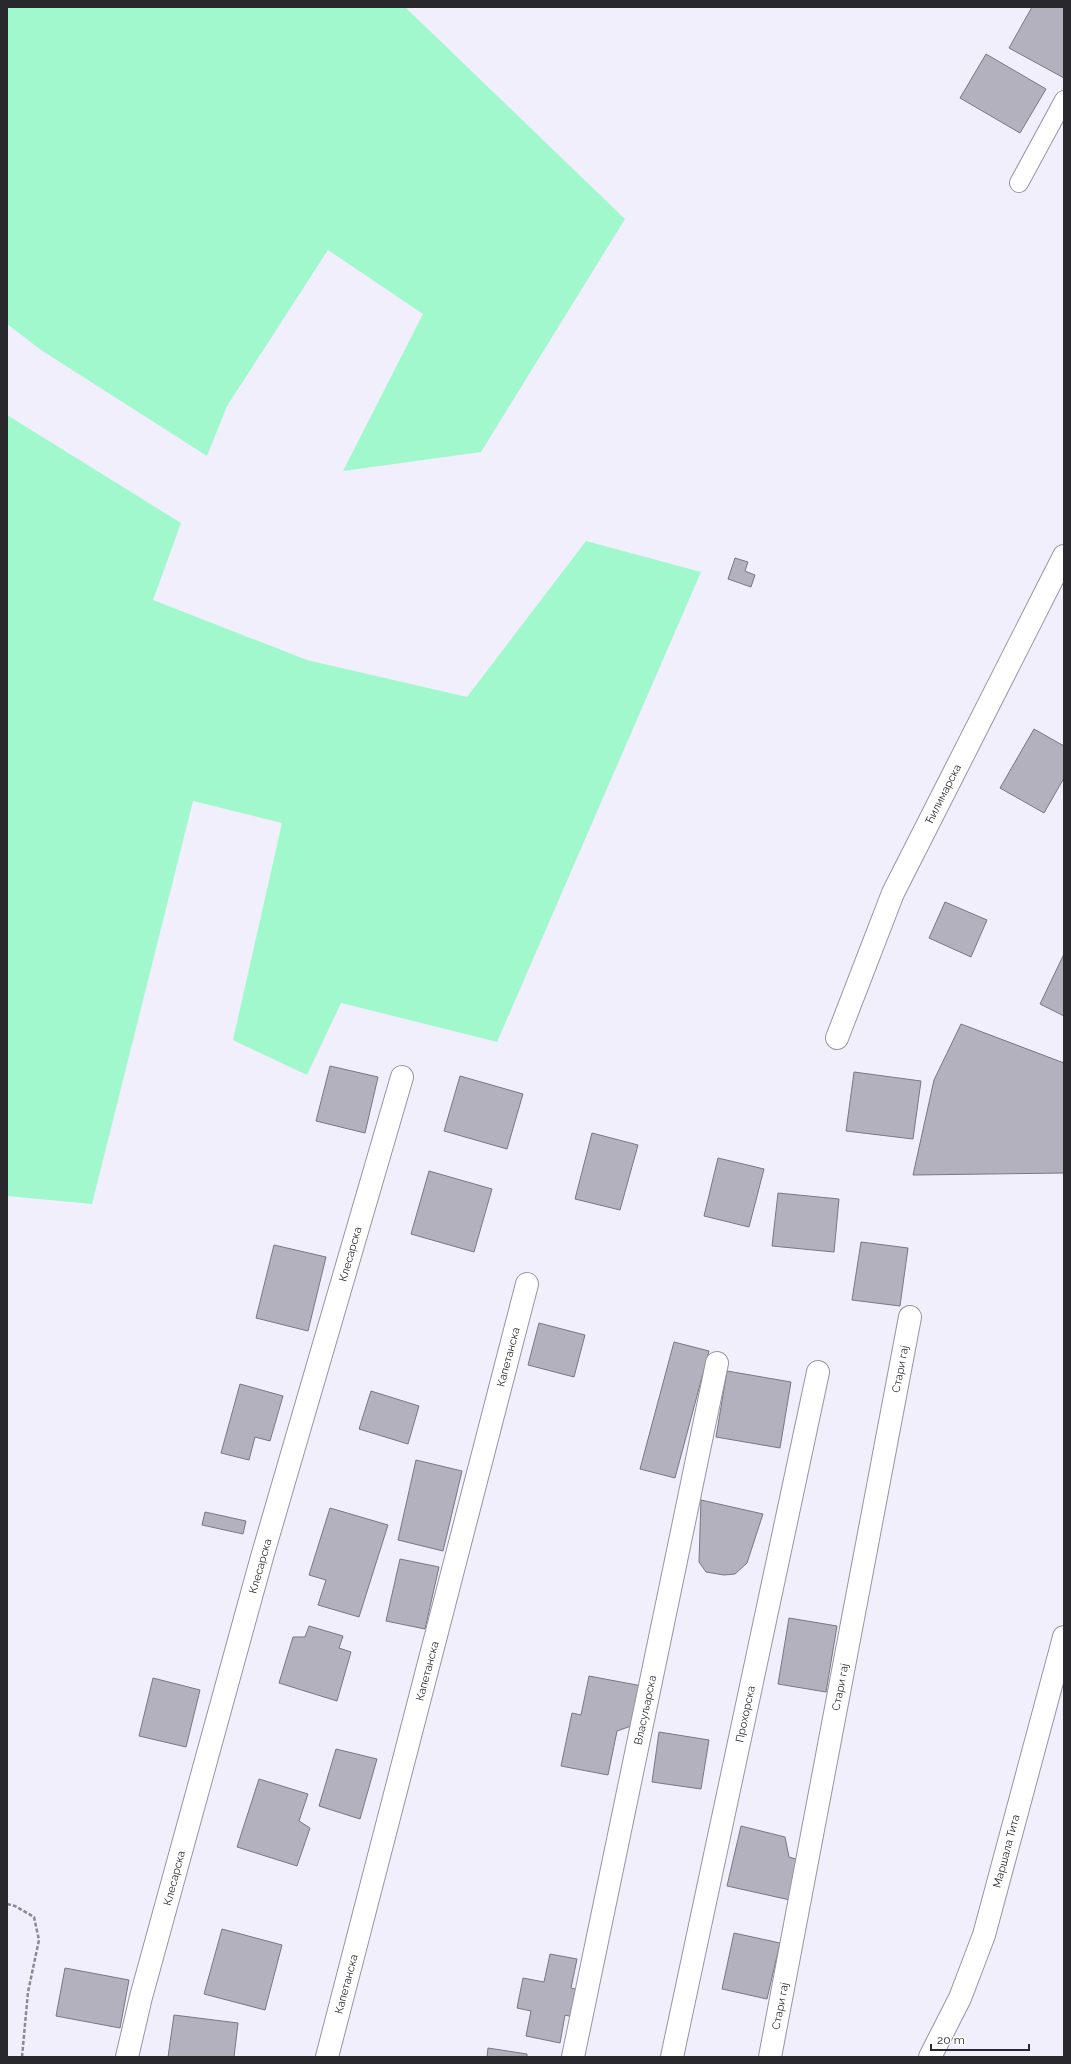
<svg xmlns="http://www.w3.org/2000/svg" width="1071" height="2064" viewBox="0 0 1071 2064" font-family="Raleway,sans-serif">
<rect width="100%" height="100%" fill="#f0effb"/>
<!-- green -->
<path fill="#a1f8cd" d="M7,7H405L625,219L481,452L343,471L423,314L328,250L227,406L207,456L41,350L7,324Z
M7,415L181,523L153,600L307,660L467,697L586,541L701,572L497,1042L341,1003L307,1075L233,1040L282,823L193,801L92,1204L7,1196Z"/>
<!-- building -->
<path fill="#b2b1bd" stroke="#787782" d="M1032,7H1064V78L1009,48Z
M986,54L1046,89L1020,133L960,98Z
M735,558L748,562L745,571L755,575L751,587L728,579Z
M1034,729L1064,746V778L1044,813L1000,788Z
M945,902L987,920L971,957L929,938Z
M1064,954V1016L1040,1004Z
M961,1024L1064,1063V1173L913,1175L934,1080Z
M330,1066L378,1077L365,1133L316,1121Z
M854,1072L921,1081L913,1139L846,1131Z
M460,1076L523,1094L507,1149L444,1131Z
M592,1133L638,1145L620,1210L575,1199Z
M718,1158L764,1169L749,1227L704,1216Z
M429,1171L492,1189L474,1252L411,1234Z
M778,1193L839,1199L834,1252L772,1246Z
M861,1242L908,1248L900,1306L852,1300Z
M274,1245L326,1257L308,1331L256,1318Z
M539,1323L585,1335L574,1377L528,1365Z
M674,1342L709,1351L675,1478L640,1469Z
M727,1371L791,1382L780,1448L716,1437Z
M240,1384L283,1396L270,1441L255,1437L249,1460L221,1453Z
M371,1391L419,1406L408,1444L359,1429Z
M416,1460L462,1471L443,1551L398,1540Z
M701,1500L763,1514L747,1563L735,1574L724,1575L706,1572L699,1562Z
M330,1508L388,1525L359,1617L318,1605L326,1580L309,1575Z
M205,1512L246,1521L243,1534L202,1525Z
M400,1559L439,1567L425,1629L386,1621Z
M789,1618L837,1626L826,1692L778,1684Z
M309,1626L343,1636L339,1648L351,1652L337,1701L279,1683L293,1637H305Z
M589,1676L642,1686L634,1725L617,1731L608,1775L561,1766L572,1713L581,1715Z
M153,1678L200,1690L186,1747L139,1736Z
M659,1732L709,1740L701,1789L652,1782Z
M336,1749L377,1759L360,1819L319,1806Z
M259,1779L308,1794L299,1821L310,1828L297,1866L237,1847Z
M741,1826L785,1837L789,1857L799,1860L790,1900L727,1886Z
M222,1929L282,1945L265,2010L204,1994Z
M734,1933L780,1943L767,1999L722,1989Z
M550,1954L577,1959L571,1988L579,1990L573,2017L565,2015L560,2043L526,2036L531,2011L517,2008L523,1978L544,1982Z
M65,1968L129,1980L120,2028L56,2016Z
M174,2015L238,2023L234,2057H168Z
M488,2048L527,2054V2057H487Z"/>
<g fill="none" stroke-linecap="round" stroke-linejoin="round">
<!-- lane casing -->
<g stroke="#9695a1" stroke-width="20">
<path id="lane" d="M1019,183L1064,100"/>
</g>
<!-- street casing -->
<g stroke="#9695a1" stroke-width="24">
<path id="street" d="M837,1038L893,893L1064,556
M127,2057L141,1997L262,1557L402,1077
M327,2057L527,1284
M573,2057L717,1363
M672,2057L818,1372
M770,2057L910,1317"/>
</g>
<!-- secondary casing -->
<g stroke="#9695a1" stroke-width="24">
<path id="secondary" d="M930,2057L960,1998L984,1935L1064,1637"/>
</g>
<!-- path -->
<path stroke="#8b8a93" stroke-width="2.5" stroke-dasharray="4 2" stroke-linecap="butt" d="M7,1904L15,1906L34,1917L39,1940L28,1992L22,2057"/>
<!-- lane -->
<use href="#lane" stroke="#fff" stroke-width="18"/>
<!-- street -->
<use href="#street" stroke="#fff" stroke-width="22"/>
<!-- secondary -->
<use href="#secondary" stroke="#fff" stroke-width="22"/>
</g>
<g text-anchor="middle" stroke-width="3.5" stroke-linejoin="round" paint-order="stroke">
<!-- street labels -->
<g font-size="11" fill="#29282d" stroke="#fff">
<text transform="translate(943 794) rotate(-63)" y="4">Ћилимарска</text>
<text transform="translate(350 1254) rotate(-74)" y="4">Клесарска</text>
<text transform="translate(508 1357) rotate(-75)" y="4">Капетанска</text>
<text transform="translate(900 1369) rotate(-79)" y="4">Стари гај</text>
<text transform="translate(260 1566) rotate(-74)" y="4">Клесарска</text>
<text transform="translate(427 1671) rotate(-75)" y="4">Капетанска</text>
<text transform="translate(840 1687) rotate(-79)" y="4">Стари гај</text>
<text transform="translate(645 1710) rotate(-78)" y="4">Власуљарска</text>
<text transform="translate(745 1714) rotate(-78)" y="4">Прохорска</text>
<text transform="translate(1006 1851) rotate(-75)" y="4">Маршала Тита</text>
<text transform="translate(174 1878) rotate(-75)" y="4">Клесарска</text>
<text transform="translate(346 1984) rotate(-75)" y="4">Капетанска</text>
<text transform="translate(780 2006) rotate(-79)" y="4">Стари гај</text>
</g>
</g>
<!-- border -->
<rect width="1071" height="2064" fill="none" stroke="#29282d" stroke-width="16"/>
<!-- scale -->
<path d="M931 2044v6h98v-6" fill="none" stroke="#29282d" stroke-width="2"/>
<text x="937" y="2044" font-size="12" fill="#29282d" stroke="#ffffff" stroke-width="3" paint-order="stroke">20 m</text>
</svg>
